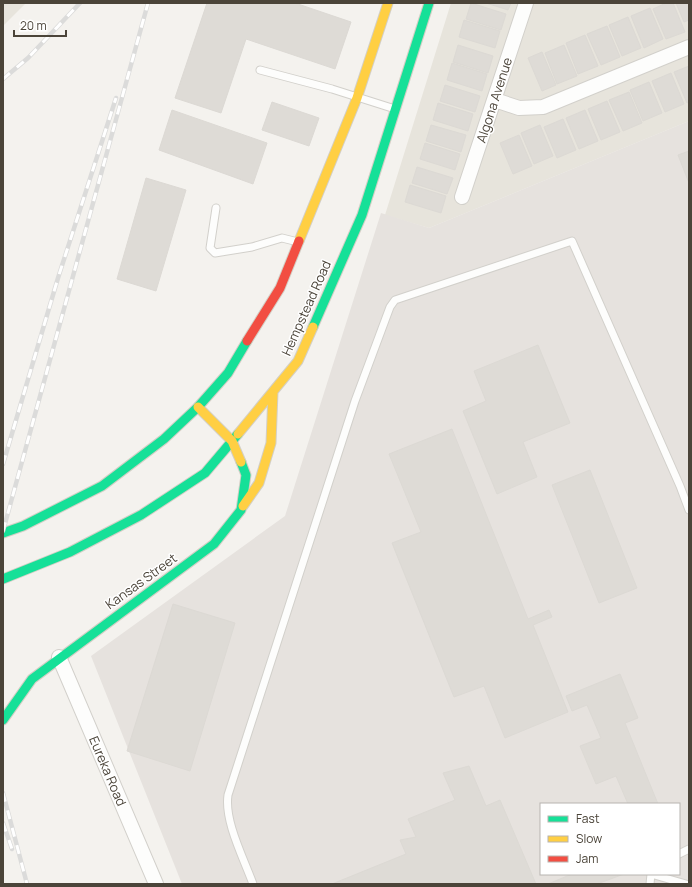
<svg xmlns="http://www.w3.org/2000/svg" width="692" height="887" viewBox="0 0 692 887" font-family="Manrope,sans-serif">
<rect width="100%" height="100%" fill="#f4f2ee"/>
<!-- residential -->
<path fill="#e7e4dc" d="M3,3H26L3,26Z
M451,3H689V121L429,228L385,215Z"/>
<!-- industrial -->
<path fill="#e6e2de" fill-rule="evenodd" d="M689,121V884H182L91,656L285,516L381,213L429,228ZM541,804H679V874H541Z"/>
<!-- building -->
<path fill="#dedbd6" stroke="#dcd9d4" d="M207,3H295L351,22L335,69L246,39L221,113L175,98Z
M471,3L506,14L501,30L466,19Z
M486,3H511L508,10Z
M666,3H673L685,32L666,39L653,9Z
M676,3H689V20L684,22Z
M650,8L663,39L644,48L631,16Z
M628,17L641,48L622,56L609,25Z
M464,20L500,31L495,48L459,37Z
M607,26L620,57L601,65L587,34Z
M585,35L598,66L578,74L566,43Z
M458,45L493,56L488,73L453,62Z
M564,45L577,76L557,84L545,53Z
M542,52L556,85L542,91L528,58Z
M452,63L487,74L482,91L447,80Z
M689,66V102L687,103L674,72Z
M671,73L684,104L665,112L652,81Z
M649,82L662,113L643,121L630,90Z
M445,85L480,96L475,112L440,101Z
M629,92L642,123L623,131L609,100Z
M607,101L620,132L601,140L588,109Z
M272,102L319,118L309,146L262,130Z
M438,103L473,114L468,131L433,120Z
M172,110L267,143L253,184L159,150Z
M585,110L598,141L579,149L566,118Z
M563,119L576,150L557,158L544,127Z
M431,125L466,135L461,152L426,141Z
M540,125L553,156L534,164L521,133Z
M519,135L532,166L513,174L500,143Z
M425,143L460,154L455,170L420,159Z
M689,151V183L678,155Z
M417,167L453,178L447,194L412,183Z
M146,178L186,190L156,291L117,279Z
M410,185L446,196L441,213L405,202Z
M538,345L570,423L523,442L537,477L497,494L463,411L486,401L474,371Z
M452,429L528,619L549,610L552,617L533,625L568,712L505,738L484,686L454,697L392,543L421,532L389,454Z
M590,470L637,588L599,603L552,485Z
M173,604L235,623L190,771L127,751Z
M620,674L638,718L625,723L658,804H628L616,776L596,784L580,746L601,738L587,705L572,711L566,696Z
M469,766L486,806L500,800L536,884H332L406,854L400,840L416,837L408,819L455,800L443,773Z
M572,874H624L597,884H548Z"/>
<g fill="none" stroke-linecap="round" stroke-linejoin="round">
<!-- lane casing -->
<g stroke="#d2d0cb" stroke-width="9">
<path id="lane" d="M260,70L332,89L395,109
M216,208L210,248L215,253L252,247L282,238L298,242
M679,854L689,849
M253,884C244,859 224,821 228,795L355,401L390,307L395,300L572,241L680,486L689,510
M650,884L651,874L686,884"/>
</g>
<!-- street casing -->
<g stroke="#d2d0cb" stroke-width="16">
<path id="street" d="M495,100L519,108L543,107L689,47
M462,197L526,3
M59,657L156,884"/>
</g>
<!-- fast casing -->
<g stroke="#d3cfc5" stroke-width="11">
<path id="fast" d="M313,327L362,215L429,3
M3,533L23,526L102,486L164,439L198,407L228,373L247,341
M3,579L70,552L141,515L205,473L238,434
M3,720L32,679L214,544L241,510L246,475L241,462"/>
</g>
<!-- slow casing -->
<g stroke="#d3cfc5" stroke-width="11">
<path id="slow" d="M299,241L357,98L388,3
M198,407L232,441L241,462
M238,434L298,361L313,327
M243,506L259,483L271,443L273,392"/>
</g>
<!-- jam casing -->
<g stroke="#d3cfc5" stroke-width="11">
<path id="jam" d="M247,341L280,288L299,241"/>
</g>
<!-- lane -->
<use href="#lane" stroke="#fdfdfc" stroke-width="7"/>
<!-- street -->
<use href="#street" stroke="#fdfdfc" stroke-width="14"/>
<!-- fast -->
<use href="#fast" stroke="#16e098" stroke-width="9"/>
<!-- slow -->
<use href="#slow" stroke="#ffcf43" stroke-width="9"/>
<!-- jam -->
<use href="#jam" stroke="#f24e42" stroke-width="9"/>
<!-- rail casing -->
<g stroke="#dbdbda" stroke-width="4.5">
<path id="rail" d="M3,79L28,58L80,3
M3,464L58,278L116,98
M3,531L148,3
M3,793L27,884
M3,823L12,849"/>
</g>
<!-- rail -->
<use href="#rail" stroke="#fff" stroke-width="3" stroke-dasharray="9" stroke-linecap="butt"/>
</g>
<g text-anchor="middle" stroke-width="3" stroke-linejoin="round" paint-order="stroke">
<!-- street labels -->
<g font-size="13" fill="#4b4439" stroke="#fff">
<text transform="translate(494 100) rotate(-72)" y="5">Algona Avenue</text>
<text transform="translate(306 308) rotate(-66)" y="5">Hempstead Road</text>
<text transform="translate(141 581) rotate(-36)" y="5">Kansas Street</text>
<text transform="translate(108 771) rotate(67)" y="5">Eureka Road</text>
</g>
</g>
<!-- border -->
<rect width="692" height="887" fill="none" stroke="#4b4439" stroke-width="8"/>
<!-- legend -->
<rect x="540" y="803" width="140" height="72" fill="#ffffff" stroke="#b7b4b0"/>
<rect x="548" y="816" width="20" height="6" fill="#16e098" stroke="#b7b4b0"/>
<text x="576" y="823" font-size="12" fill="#4b4439">Fast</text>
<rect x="548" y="836" width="20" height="6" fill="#ffcf43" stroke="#b7b4b0"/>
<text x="576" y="843" font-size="12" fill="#4b4439">Slow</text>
<rect x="548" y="856" width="20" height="6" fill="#f24e42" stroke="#b7b4b0"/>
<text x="576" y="863" font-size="12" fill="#4b4439">Jam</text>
<!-- scale -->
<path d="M14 30v6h52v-6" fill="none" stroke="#4b4439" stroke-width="2"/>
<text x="20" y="30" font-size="12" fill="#4b4439" stroke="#ffffff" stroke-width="3" paint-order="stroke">20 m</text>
</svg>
